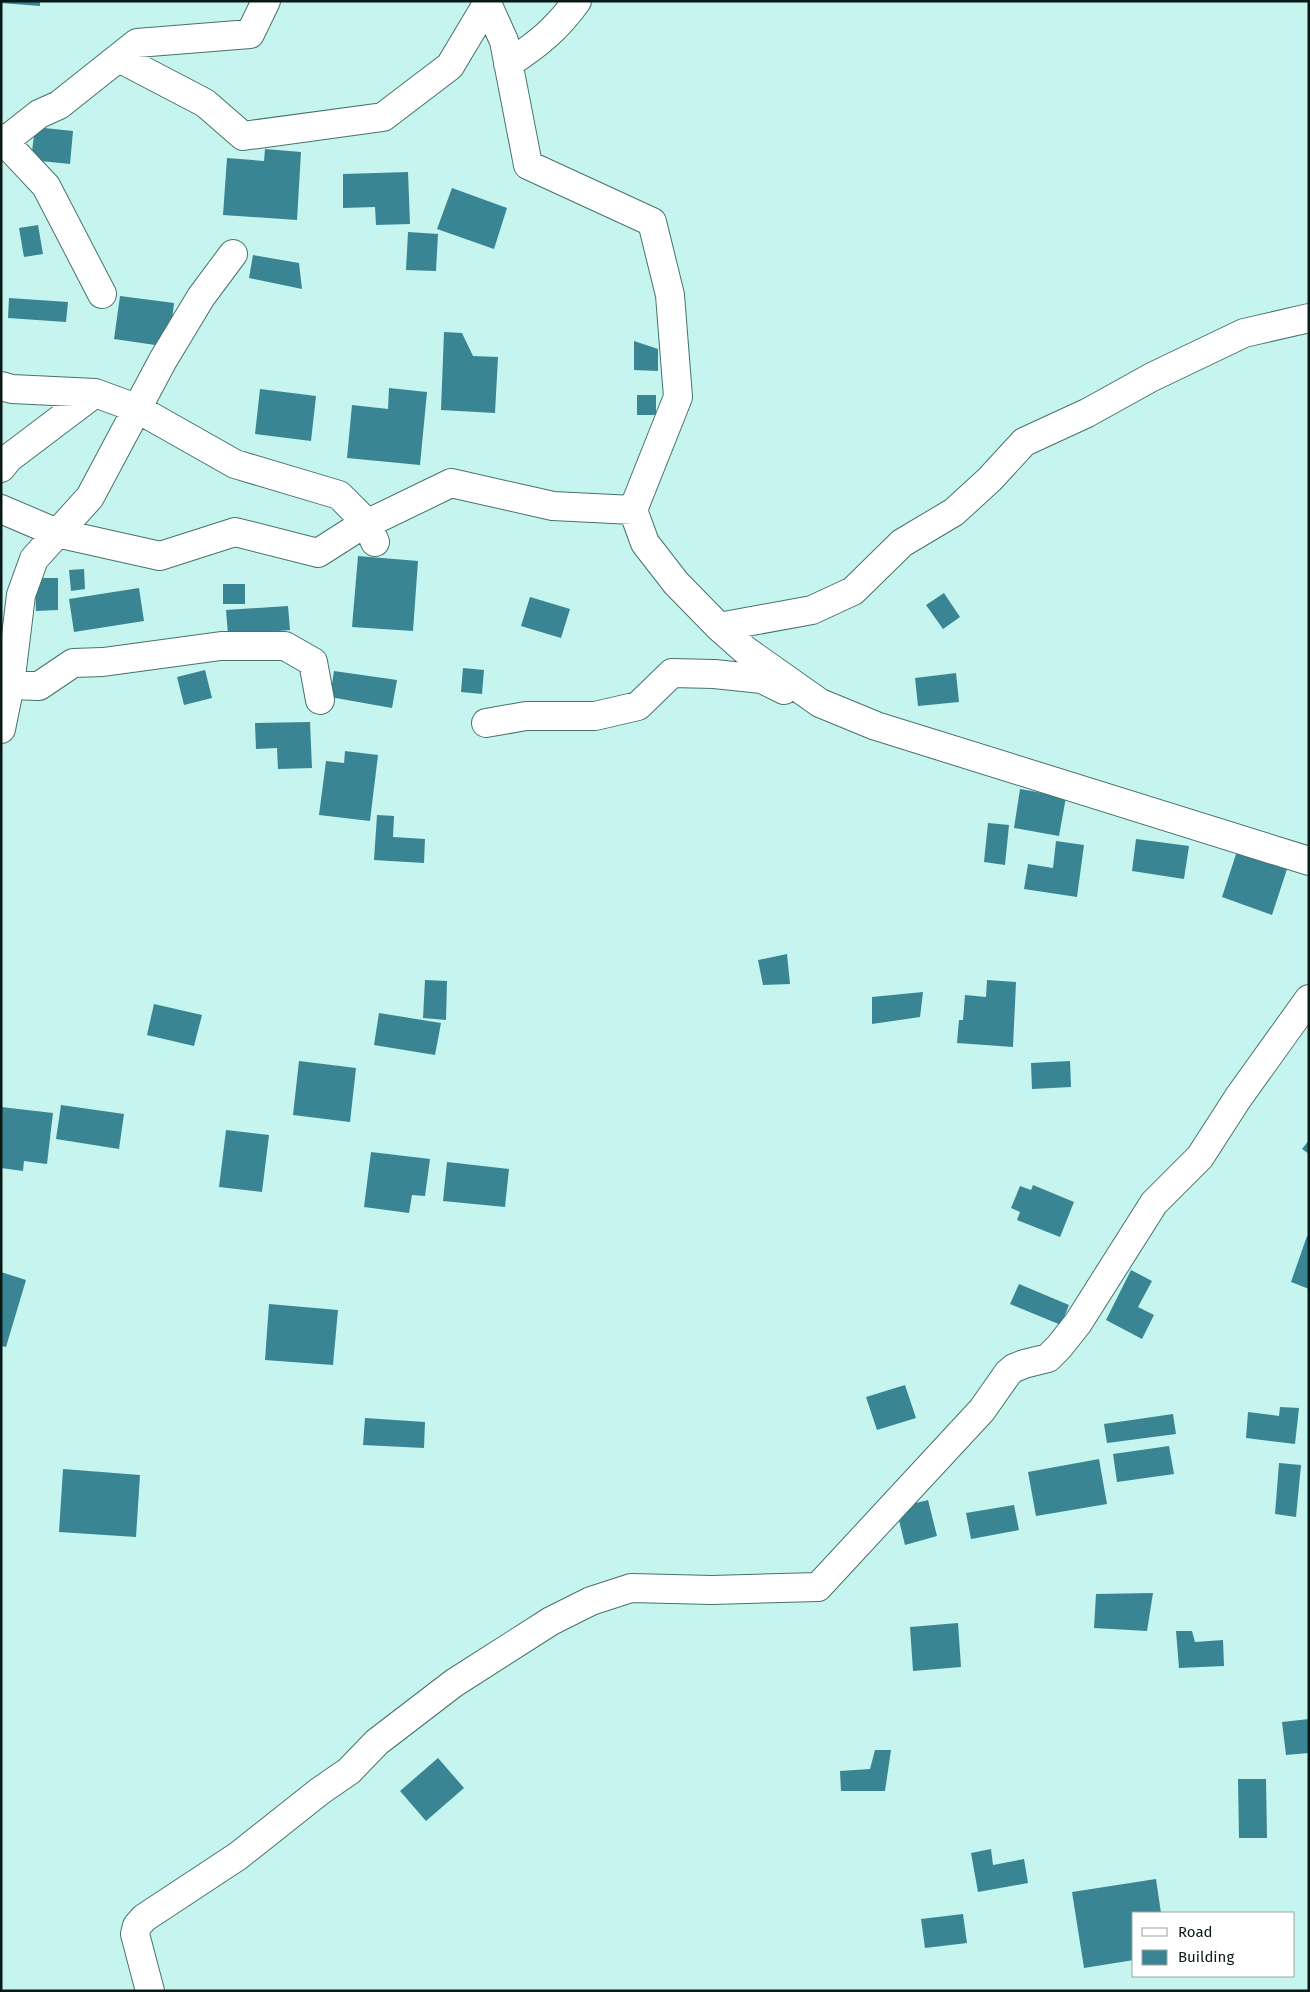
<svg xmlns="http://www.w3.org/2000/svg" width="1310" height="1992" viewBox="0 0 1310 1992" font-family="'Fira Sans',sans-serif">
<rect width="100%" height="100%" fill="#c6f4ee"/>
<!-- building -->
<path fill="#3a8593" d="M1,1H40V6L1,3Z
M35,127L73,131L70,164L31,160Z
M265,149L301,152L297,220L223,215L227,158L264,161Z
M408,172L410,224L376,225L375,207L343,208V174Z
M452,188L507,208L494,249L437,229Z
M38,225L43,254L24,257L19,228Z
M408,232L438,234L436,271L406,270Z
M253,255L299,263L302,289L249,278Z
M120,296L174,303L169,347L114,339Z
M9,298L68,302L66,322L8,318Z
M444,332L462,333L473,356L498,357L495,413L441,410Z
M634,341L658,349V371L634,370Z
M389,388L427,392L420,465L347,458L352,405L388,409Z
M260,389L316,396L311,441L255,434Z
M637,395H656V415H637Z
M358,556L418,561L413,631L352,627Z
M84,569L85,589L71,591L69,570Z
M35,578H58V610L36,611Z
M223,584H245V604H223Z
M139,588L144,621L74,632L69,599Z
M944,593L960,617L943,629L926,605Z
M530,597L570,609L561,638L521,626Z
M288,606L290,630L228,635L226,610Z
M463,668L484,670L482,694L461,692Z
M205,670L212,698L184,705L177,677Z
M334,671L397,680L392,708L330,697Z
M956,673L959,702L918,706L915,678Z
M310,722L312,768L278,769L277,748L256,749L255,723Z
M345,751L378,755L370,821L319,815L326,761L344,763Z
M1020,789L1066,797L1059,836L1014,828Z
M377,815L394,816L393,837L425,839L424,863L374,860Z
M988,823L1009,825L1005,865L984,862Z
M1136,839L1189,846L1184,879L1132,871Z
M1056,841L1084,845L1077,897L1024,889L1028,864L1053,868Z
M1238,848L1288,866L1272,915L1222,897Z
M787,954L790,984L763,985L758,960Z
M425,980L447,981L446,1020L423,1018Z
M987,980L1016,982L1013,1047L957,1043L959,1020H963L965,995L986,997Z
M923,992L920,1017L872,1024V997Z
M154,1004L202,1015L194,1046L147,1035Z
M379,1013L441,1023L435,1055L374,1045Z
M299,1061L356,1068L350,1122L293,1115Z
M1070,1061L1071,1087L1032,1089L1031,1063Z
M61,1105L124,1114L119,1149L56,1139Z
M1,1107L53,1113L47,1164L24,1161L23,1171L1,1168Z
M226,1130L269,1135L262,1192L219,1187Z
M1309,1140V1154L1302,1149Z
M371,1152L430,1159L425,1196L412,1195L409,1213L364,1207Z
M447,1162L509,1169L505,1207L443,1201Z
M1033,1185L1074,1202L1060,1237L1017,1220L1020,1212L1011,1208L1020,1186L1031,1190Z
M1307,1236L1309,1237V1289L1291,1282Z
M1131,1270L1152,1281L1138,1307L1154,1315L1142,1339L1106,1320Z
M1,1272L26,1280L6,1347L1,1346Z
M1019,1284L1069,1305L1061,1325L1010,1304Z
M269,1304L338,1310L333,1365L265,1360Z
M905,1385L916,1418L877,1430L866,1397Z
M1280,1407L1299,1408L1295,1444L1246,1438L1248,1412L1279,1416Z
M1173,1414L1176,1434L1107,1443L1104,1424Z
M365,1418L425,1422L424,1448L363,1445Z
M1169,1446L1174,1474L1117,1482L1113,1454Z
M1099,1459L1107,1504L1036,1516L1028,1472Z
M1279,1463L1301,1465L1296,1517L1275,1514Z
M63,1469L140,1475L136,1537L59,1532Z
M928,1500L937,1536L905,1545L896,1508Z
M1014,1505L1019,1530L971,1539L966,1513Z
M1153,1593L1147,1631L1094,1628L1096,1594Z
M958,1623L961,1667L913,1671L910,1627Z
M1176,1631H1192L1195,1642L1223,1640L1224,1666L1179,1668Z
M1309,1719V1753L1286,1755L1282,1722Z
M875,1750H891L885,1791H841L840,1771L870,1769Z
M438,1758L464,1788L426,1821L400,1791Z
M1238,1779H1266L1267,1838H1239Z
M991,1849L993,1865L1024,1859L1028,1883L978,1892L971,1853Z
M1156,1879L1161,1913H1134V1960L1084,1968L1072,1892Z
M963,1914L967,1943L925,1948L921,1919Z"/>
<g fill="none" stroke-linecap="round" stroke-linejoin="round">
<!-- minor casing -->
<g stroke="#48726d" stroke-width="30">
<path id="minor" d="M119,58L205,103L243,136L383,117L450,66L487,4
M508,64C538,44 556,30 577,1
M1,138L46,186L102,294
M1,144L39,114L59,105L137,43L250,34L266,1
M1,386L12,389L95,393L136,408L235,464L339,495L367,523L375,542
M1,468L9,458L95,393
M1,509L57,533L160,556L235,532L318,553L354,530L451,483L553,506L633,510L678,397L670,295L652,222L528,165L504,41L486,1
M633,510L645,543L676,583L719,627L745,650L820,703L876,726L1309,861
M719,627L812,610L853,591L902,543L954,512L990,479L1024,442L1087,413L1152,377L1244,333L1309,318
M10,685L39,686L73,663L103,662L221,646H285L313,662L320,700
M486,723L526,716H595L638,706L672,673L714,674L762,679L784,690
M1,729L10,685L21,595L34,559L90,497L163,360L201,297L233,254
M150,1991L135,1934L137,1926L144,1918L238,1856L320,1791L349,1771L377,1742L454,1683L551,1621L591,1601L631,1588L712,1590L818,1587L982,1410L1008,1373L1014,1368L1024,1364L1048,1358L1059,1347L1078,1323L1154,1203L1200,1157L1238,1098L1309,999"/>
</g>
<!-- minor -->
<use href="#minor" stroke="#fff" stroke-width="28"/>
</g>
<!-- border -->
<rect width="1310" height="1992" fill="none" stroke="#081a18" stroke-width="5"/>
<!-- legend -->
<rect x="1132" y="1912" width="162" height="65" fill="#ffffff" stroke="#9ca3a3"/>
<rect x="1142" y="1928" width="25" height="8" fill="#ffffff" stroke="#9ca3a3"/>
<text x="1178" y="1937" font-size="15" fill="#081a18">Road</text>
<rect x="1142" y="1950" width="25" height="15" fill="#3a8593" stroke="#9ca3a3"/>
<text x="1178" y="1962" font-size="15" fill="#081a18">Building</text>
</svg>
